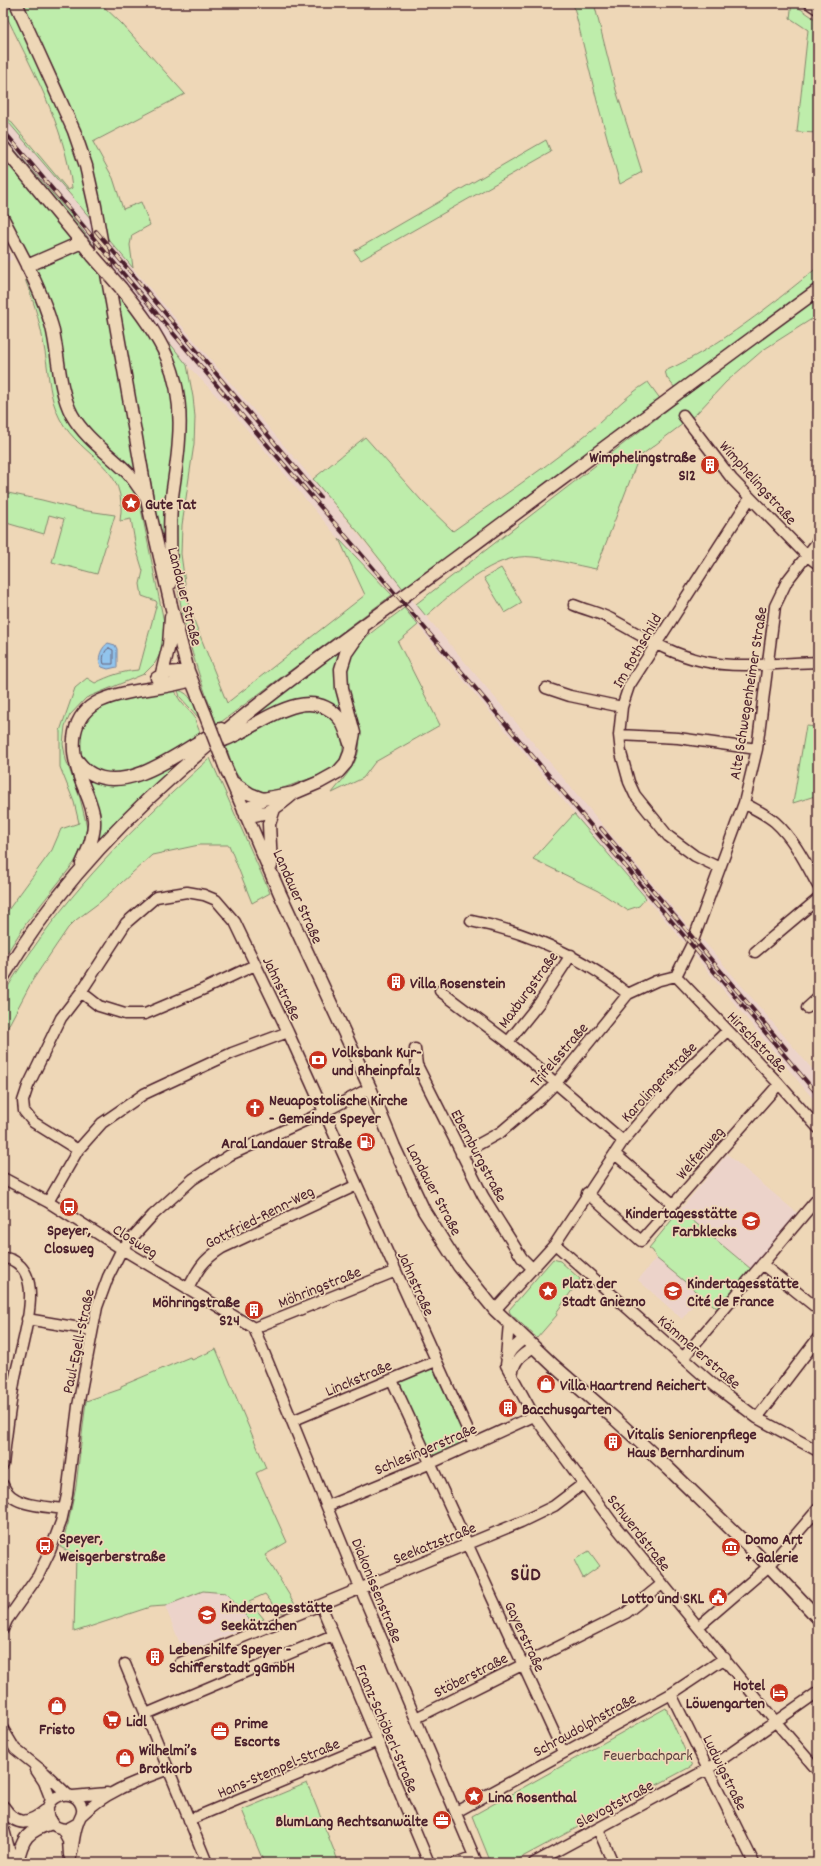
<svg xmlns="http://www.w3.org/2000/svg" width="821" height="1866" viewBox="0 0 821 1866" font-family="Dekko,sans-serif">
<rect width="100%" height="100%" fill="#eed7b7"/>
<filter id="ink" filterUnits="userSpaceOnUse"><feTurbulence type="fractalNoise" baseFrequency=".025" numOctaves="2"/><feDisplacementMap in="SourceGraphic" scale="8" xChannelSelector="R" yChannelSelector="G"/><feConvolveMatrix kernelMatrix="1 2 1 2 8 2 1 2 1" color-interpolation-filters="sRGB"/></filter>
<g filter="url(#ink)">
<!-- built -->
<path fill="#ecd3ca" d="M3,116L327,496L393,577L690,928L684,942L613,860L384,585L339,539L234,414L187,365L71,215L3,136Z
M3,240L13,259L3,265Z
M702,939L818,1076V1105L695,956Z
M727,1154L797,1213L751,1269L680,1210Z
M656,1258L701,1295L682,1319L638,1280Z
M203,1591L226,1593L253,1624L184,1654L165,1606Z"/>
<!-- green -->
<path fill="#beedab" stroke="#84866b" d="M3,3H12L82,138L64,91L22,3H100L122,24L185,94L93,142L113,178L123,209L141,202L150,225L132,235L130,245L133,268L3,116V112L68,190L72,188C65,125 30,66 3,9Z
M573,3H594L616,90L642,172L620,184L597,101Z
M792,3L818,21V133L797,132L808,30L790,18Z
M3,136L71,215L96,248L95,250L3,140Z
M546,140L551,152L361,260L354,251Z
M3,154L73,238V242L32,258H27L3,211Z
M78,249C89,253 97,269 103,278L138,470L135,472C119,454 96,442 82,422C62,395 64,360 57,328C53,307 44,288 35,268Z
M818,267V284L675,388L667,378L665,371C721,346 771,305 818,267Z
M26,273L42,305L67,412L112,461L138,494L165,627L163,655L160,654L155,663L144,674L86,698L70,715L65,726L63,744L66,760L80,798L87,827L82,848L74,863L27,922L3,959V917L52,850L61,829L79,823L74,802L60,767V731L75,688L87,678L95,683C109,676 123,671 139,670L157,603L156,601L142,596L140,584L143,571L136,548L131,519L120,521C129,465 83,460 60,419C49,398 49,375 45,352C41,327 35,304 26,282L25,275Z
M119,296L157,342L177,401L165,558L117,301Z
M818,297V315L763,350L726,382L696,414L639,457L596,569C575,565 554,559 533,557C494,552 453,593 426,616L416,604L780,323Z
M169,342L187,365L193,397L195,417L194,444L182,525L181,554L186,591L189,608L227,703L365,595L339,539L392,595L217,725C197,672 178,615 175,558C174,531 177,503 180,476C183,454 188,432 186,410C184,387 175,364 169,342Z
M648,382L661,400L404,590L359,533L313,479L365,437L421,500L453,531C495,501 538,473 578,441C603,422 622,398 648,382Z
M3,492L42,500L81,510L115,515L97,574L52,562L64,519L49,515L44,534L3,522Z
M501,568L522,603L505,613L484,578Z
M404,608L418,625L398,642L440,725L375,762L363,778L332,793C342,780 356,766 359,749C365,716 331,685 353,652C365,634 387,622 404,608Z
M347,643L344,649L349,724L322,702L238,729L260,709Z
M175,690C178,702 189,709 196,719L195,720L201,735L167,757L124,775L96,772C83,758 76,752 81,731C90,697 146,695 175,690Z
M178,690C191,693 195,706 199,718L180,697Z
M297,709C304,710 316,708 322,711C342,721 351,751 334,767C324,777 309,778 297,783C263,796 249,798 229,762L231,761L226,747L243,735Z
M806,726L818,727V795L793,803Z
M199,744L93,849L85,774L108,783Z
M210,758L270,893L252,903L229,845H199L152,855L100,902L76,920L68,928L32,981L3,1036C3,1026 0,1006 3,997C8,984 24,962 32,950C81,878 146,816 210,758Z
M574,814L646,898L639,906L627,910L598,891L533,859Z
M680,1210L751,1269L718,1309L656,1258L653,1251L649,1248Z
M553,1259L560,1261L580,1279L556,1313L557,1315L537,1338L510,1313L509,1310Z
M216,1349L266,1468L256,1473L287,1542L265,1555L296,1606L280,1613L265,1594L249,1601L264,1619L253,1624L226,1593L203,1591L165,1606L150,1607L74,1632L76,1555L60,1547L68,1524L76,1486L86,1401L121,1389V1386L190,1357L192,1360Z
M432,1367L468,1443L431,1460L396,1380Z
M589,1551L600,1566L583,1578L574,1560Z
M666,1708L692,1766L511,1863H491L472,1816Z
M307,1783L339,1863H264L242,1810Z"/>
<!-- water -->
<path fill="#91c4ed" stroke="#75829f" d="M108,643L115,645L117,649V667L108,669L102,667C96,660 101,648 108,643Z"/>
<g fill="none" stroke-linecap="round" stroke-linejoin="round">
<!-- shore -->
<path stroke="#666179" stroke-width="1" d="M109,648L113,650V664H104C102,659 104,650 109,648Z"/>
<!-- minor casing -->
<g stroke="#4a1f2b" stroke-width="13">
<path id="minor" d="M683,415L732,479L806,555L818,564
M574,605C586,610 600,613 611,619C643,636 667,653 702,661C736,669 783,663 818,662
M546,688L570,696L622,707
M619,735L678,738L757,749
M744,803C754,809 766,814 775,822C794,839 806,864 818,886
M720,868L695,856L668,836L635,795L629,782L621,753L619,735L622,707L629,686L750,498
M471,921C529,932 582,957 628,994
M755,952L818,899
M676,976L691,946L744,803L757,749L775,606L787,581L818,541
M676,976L779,1084L818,1128
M440,991L508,1042L623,1141
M81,992L99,1006L125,1014H145L204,989L255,965
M807,1008L818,998
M508,1042L540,1002L571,955
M415,1049L417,1065L483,1196L522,1258L533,1269
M78,1150L33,1122L24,1111L23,1101L28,1086L61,1018L81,992L126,923L156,897L187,892L204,895L216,900L235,922L288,1032L474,1444
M461,1154L501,1132L542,1097L556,1083L628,994L656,981L676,976
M615,1154L673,1204
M3,1178L48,1202L122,1249L254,1328
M587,1193L641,1241L779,1084
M48,1202L78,1150L102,1123L144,1094L232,1053L288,1032
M555,1244L715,1386L757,1418L818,1451
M3,1258C17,1258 27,1271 29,1284C34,1307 20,1353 15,1377C10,1406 6,1436 3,1465
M762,1264L818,1309
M188,1289C198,1269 203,1260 222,1248L357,1185
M495,1310L555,1244L623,1141L674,1082L727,1031
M27,1319L92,1330
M254,1328L360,1588L477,1863
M254,1328L396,1271
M525,1338C515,1346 507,1352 506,1365L534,1416L612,1522L775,1721L818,1771
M506,1357L509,1323
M683,1358L818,1198
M512,1376C514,1360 521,1355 534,1347
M392,1380L563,1752
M757,1418L818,1338
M292,1421L436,1361
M3,1485C11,1507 45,1506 64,1509
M327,1506L429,1464L534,1416
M321,1605L429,1863
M698,1627L769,1566L818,1509
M3,1629L7,1620L38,1576L50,1551L61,1522L67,1495L78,1406L97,1307L108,1277L122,1249L153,1215L193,1179L230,1155L324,1112L370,1088
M180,1663L521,1522L554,1506L583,1484
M125,1664L207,1863
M671,1694L754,1863
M146,1714L333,1635
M416,1718L626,1613L662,1584
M3,1729L15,1749L45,1773L67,1794
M36,1770L44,1782L51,1800
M73,1796L107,1793
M456,1812L671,1694L725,1658
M82,1815C106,1791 137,1781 169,1769
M189,1820L378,1741
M62,1829L68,1840L69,1855
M598,1829L613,1863
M69,1863C74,1850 73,1836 78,1823C79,1818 83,1815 82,1809C78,1784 39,1795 49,1818C52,1826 59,1829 67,1829L78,1823
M456,1863L474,1856
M534,1863L708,1769L818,1692"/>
</g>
<!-- major casing -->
<g stroke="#4a1f2b" stroke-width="15">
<path id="major" d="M16,3L74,131L86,166L95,206L147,500L171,605L188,671L205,714
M3,147L93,256
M3,219C21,254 41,288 52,327C59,356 58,388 72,415C85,438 108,453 127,472C134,479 139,488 145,496
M27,266L82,242
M121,288C161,337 184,373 179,439C178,462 173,484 171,506C169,532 171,557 171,583
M161,677L169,645L171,617
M157,678L168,673L188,671
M219,742C226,739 232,737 239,733C266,719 311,685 339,718C345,725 347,735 350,743
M76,759C81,765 85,771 92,774C131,795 187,746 221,729
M225,766L281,896L370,1088L394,1147L424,1211L459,1266L495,1310L553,1365L615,1419L669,1469L769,1566L818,1618
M232,782L250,794L263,799
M244,811L263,799L294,793L320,782L338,772L346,763L350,753L354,733L342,688L341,669L346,653L362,630
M246,816C268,814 277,808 294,793
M82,864C88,850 95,835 94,820C93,804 84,790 79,774C70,747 70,715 100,701C129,688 162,690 191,680
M271,866L269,824L274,809
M3,977C105,804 278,689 437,572C564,478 690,383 818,290
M3,1807C17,1828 30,1824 47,1810
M3,1830L12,1863
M17,1863C22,1838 27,1831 52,1823"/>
</g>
<!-- highway casing -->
<g stroke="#4a1f2b" stroke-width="17">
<path id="highway" d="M812,3L818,7"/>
</g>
<!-- minor -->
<use href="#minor" stroke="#eed7b7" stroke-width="10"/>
<!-- major -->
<use href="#major" stroke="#eed7b7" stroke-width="12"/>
<!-- highway -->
<use href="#highway" stroke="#eed7b7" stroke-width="14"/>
<!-- rail casing -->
<g stroke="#4a1f2b" stroke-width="4">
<path id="rail" d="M3,130L245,419L418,620L818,1095
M96,231L320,497
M601,828L786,1049"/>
</g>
<!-- rail -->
<use href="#rail" stroke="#eed7b7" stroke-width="2.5" stroke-dasharray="8" stroke-linecap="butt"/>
<!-- major-bridge casing -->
<g stroke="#4a1f2b" stroke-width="15" stroke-linecap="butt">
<path id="major-bridge" d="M93,256L121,288
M205,714L225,766"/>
</g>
<!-- major-bridge -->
<use href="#major-bridge" stroke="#eed7b7" stroke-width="12"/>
</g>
</g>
<!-- icons -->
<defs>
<g id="building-disc" transform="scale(1)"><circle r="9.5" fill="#c8321e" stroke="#eed7b7"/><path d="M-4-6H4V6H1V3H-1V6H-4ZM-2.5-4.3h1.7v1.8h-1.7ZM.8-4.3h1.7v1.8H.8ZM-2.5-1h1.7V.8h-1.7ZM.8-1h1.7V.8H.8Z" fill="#fff"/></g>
<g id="sight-disc" transform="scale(1)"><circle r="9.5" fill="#c8321e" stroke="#eed7b7"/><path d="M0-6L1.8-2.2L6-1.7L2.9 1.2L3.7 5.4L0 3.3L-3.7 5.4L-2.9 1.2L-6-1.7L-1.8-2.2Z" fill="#fff"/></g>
<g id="bank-disc" transform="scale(1)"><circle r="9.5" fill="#c8321e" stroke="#eed7b7"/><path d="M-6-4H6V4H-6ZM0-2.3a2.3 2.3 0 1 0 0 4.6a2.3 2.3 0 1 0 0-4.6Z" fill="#fff"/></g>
<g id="church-disc" transform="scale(1)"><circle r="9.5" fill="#c8321e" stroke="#eed7b7"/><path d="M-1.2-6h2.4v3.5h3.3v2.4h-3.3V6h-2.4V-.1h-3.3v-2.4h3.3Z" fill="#fff"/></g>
<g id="fuel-disc" transform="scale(1)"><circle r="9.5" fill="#c8321e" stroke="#eed7b7"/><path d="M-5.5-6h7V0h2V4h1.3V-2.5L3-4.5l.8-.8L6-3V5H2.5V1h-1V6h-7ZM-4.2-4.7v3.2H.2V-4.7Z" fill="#fff"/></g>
<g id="bus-disc" transform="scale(1)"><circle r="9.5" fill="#c8321e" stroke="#eed7b7"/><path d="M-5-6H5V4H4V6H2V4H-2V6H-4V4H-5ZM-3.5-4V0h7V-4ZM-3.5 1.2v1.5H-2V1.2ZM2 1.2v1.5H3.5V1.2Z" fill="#fff"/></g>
<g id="school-disc" transform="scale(1)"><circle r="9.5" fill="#c8321e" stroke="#eed7b7"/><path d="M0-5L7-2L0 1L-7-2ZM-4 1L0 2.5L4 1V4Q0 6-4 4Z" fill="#fff"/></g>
<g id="shop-disc" transform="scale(1)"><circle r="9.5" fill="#c8321e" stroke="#eed7b7"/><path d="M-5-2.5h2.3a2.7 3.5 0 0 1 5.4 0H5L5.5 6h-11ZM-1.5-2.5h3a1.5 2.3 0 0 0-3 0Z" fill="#fff"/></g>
<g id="museum-disc" transform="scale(1)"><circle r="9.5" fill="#c8321e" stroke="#eed7b7"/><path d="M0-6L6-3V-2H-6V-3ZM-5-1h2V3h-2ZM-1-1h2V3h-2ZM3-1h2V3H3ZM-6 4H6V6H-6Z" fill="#fff"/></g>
<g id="civic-disc" transform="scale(1)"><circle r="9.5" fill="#c8321e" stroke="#eed7b7"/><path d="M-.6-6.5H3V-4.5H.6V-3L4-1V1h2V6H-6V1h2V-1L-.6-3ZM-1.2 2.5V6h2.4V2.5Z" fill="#fff"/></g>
<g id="hotel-disc" transform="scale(1)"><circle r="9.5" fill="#c8321e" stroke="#eed7b7"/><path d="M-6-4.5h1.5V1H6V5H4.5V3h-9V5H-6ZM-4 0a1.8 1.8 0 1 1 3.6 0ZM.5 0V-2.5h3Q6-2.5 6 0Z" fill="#fff"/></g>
<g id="supermarket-disc" transform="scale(1)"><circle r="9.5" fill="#c8321e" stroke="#eed7b7"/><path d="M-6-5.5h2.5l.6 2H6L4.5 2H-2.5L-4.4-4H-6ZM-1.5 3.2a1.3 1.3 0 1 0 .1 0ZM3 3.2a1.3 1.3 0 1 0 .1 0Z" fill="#fff"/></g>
<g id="office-disc" transform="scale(1)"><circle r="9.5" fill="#c8321e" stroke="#eed7b7"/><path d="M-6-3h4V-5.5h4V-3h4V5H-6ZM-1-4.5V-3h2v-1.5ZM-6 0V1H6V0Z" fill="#fff"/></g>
</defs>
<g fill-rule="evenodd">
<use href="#building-disc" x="710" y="465"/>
<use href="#sight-disc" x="131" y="503"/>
<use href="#building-disc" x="396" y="982"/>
<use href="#bank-disc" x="318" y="1060"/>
<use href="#church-disc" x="255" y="1108"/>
<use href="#fuel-disc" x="366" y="1142"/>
<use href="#bus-disc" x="69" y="1207"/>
<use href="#school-disc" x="751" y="1221"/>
<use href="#sight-disc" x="548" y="1291"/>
<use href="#school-disc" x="673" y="1291"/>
<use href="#building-disc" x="254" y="1310"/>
<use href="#shop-disc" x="546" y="1384"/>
<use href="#building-disc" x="508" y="1408"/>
<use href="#building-disc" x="613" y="1442"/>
<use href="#bus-disc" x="45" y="1546"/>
<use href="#museum-disc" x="731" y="1547"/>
<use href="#civic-disc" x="718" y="1597"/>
<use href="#school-disc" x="207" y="1615"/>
<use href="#building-disc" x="155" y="1657"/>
<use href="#hotel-disc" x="779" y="1693"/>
<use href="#shop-disc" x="57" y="1706"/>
<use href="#supermarket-disc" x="112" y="1720"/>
<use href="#office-disc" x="220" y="1731"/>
<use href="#shop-disc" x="125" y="1758"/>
<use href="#sight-disc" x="474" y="1796"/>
<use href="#office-disc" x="442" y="1820"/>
</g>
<g text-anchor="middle" stroke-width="3.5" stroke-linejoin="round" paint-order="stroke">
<!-- poi labels -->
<g font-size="16" font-weight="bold" fill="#4a1f2b" stroke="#eed7b7" text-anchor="start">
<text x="696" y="462" text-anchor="end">Wimphelingstraße<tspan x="696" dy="18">S12</tspan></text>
<text x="145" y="509">Gute Tat</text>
<text x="410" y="988">Villa Rosenstein</text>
<text x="332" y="1057">Volksbank Kur-<tspan x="332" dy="18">und Rheinpfalz</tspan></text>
<text x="269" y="1105">Neuapostolische Kirche<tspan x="269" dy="18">- Gemeinde Speyer</tspan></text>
<text x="352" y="1148" text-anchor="end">Aral Landauer Straße</text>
<text x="737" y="1218" text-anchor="end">Kindertagesstätte<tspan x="737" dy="18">Farbklecks</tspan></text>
<text x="69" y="1235" text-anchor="middle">Speyer,<tspan x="69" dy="18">Closweg</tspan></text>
<text x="562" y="1288">Platz der<tspan x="562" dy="18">Stadt Gniezno</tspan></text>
<text x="687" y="1288">Kindertagesstätte<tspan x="687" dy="18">Cité de France</tspan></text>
<text x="240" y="1307" text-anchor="end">Möhringstraße<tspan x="240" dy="18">S24</tspan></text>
<text x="560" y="1390">Villa Haartrend Reichert</text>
<text x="522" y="1414">Bacchusgarten</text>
<text x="627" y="1439">Vitalis Seniorenpflege<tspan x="627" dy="18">Haus Bernhardinum</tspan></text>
<text x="59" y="1543">Speyer,<tspan x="59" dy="18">Weisgerberstraße</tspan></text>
<text x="745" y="1544">Domo Art<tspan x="745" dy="18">+ Galerie</tspan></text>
<text x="704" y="1603" text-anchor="end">Lotto und SKL</text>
<text x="221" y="1612">Kindertagesstätte<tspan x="221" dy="18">Seekätzchen</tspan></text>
<text x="169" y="1654">Lebenshilfe Speyer -<tspan x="169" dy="18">Schifferstadt gGmbH</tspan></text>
<text x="765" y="1690" text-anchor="end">Hotel<tspan x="765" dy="18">Löwengarten</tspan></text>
<text x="126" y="1726">Lidl</text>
<text x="234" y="1728">Prime<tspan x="234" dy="18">Escorts</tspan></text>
<text x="57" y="1734" text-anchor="middle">Fristo</text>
<text x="139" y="1755">Wilhelmi’s<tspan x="139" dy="18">Brotkorb</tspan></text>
<text x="488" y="1802">Lina Rosenthal</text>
<text x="428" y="1826" text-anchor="end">BlumLang Rechtsanwälte</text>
</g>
<!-- street labels -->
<g font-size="16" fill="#4a1f2b" stroke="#eed7b7">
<text transform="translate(759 482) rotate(48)" y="6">Wimphelingstraße</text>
<text transform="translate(186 596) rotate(76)" y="6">Landauer Straße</text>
<text transform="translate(636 650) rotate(-60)" y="6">Im Rothschild</text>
<text transform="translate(747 693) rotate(-81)" y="6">Alte Schwegenheimer Straße</text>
<text transform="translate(299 896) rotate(66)" y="6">Landauer Straße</text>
<text transform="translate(283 988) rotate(64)" y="6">Jahnstraße</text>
<text transform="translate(527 989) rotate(-54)" y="6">Maxburgstraße</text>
<text transform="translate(758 1041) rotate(46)" y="6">Hirschstraße</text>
<text transform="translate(558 1054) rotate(-49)" y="6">Trifelsstraße</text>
<text transform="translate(658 1081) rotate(-47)" y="6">Karolingerstraße</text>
<text transform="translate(699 1152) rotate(-49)" y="6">Welfenweg</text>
<text transform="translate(480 1155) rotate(62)" y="6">Ebernburgstraße</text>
<text transform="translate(435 1189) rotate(62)" y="6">Landauer Straße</text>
<text transform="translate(259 1216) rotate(-27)" y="6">Gottfried-Renn-Weg</text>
<text transform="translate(136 1240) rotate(32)" y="6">Closweg</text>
<text transform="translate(417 1283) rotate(66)" y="6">Jahnstraße</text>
<text transform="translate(319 1286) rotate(-22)" y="6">Möhringstraße</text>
<text transform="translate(77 1341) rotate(-78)" y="6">Paul-Egell-Straße</text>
<text transform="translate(700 1351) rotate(41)" y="6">Kämmererstraße</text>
<text transform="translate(358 1377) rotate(-23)" y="6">Linckstraße</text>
<text transform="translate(425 1448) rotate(-23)" y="6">Schlesingerstraße</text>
<text transform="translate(640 1532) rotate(52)" y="6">Schwerdstraße</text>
<text transform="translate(434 1542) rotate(-22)" y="6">Seekatzstraße</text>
<text transform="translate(378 1590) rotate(68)" y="6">Diakonissenstraße</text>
<text transform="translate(526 1636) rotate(65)" y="6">Gayerstraße</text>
<text transform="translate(470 1674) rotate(-27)" y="6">Stöberstraße</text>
<text transform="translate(584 1724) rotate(-29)" y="6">Schraudolphstraße</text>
<text transform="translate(388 1728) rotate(67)" y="6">Franz-Schöberl-Straße</text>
<text transform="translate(278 1767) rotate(-23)" y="6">Hans-Stempel-Straße</text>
<text transform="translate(726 1772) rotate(64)" y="6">Ludwigstraße</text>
<text transform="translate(614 1803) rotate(-28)" y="6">Slevogtstraße</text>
</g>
<!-- park labels -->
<g font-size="16" fill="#5b3e3e" stroke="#eed7b7">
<text x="648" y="1760">Feuerbachpark</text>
</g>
<!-- district labels -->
<g font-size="20" font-weight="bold" letter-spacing="1" fill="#4a1f2b" stroke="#eed7b7">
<text x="526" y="1580">SÜD</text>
</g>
</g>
<!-- margin -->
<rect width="821" height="1866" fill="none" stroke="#eed7b7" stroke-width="16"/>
<rect x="8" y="8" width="805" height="1850" fill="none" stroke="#4a1f2b" stroke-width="1.5" filter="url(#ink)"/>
</svg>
